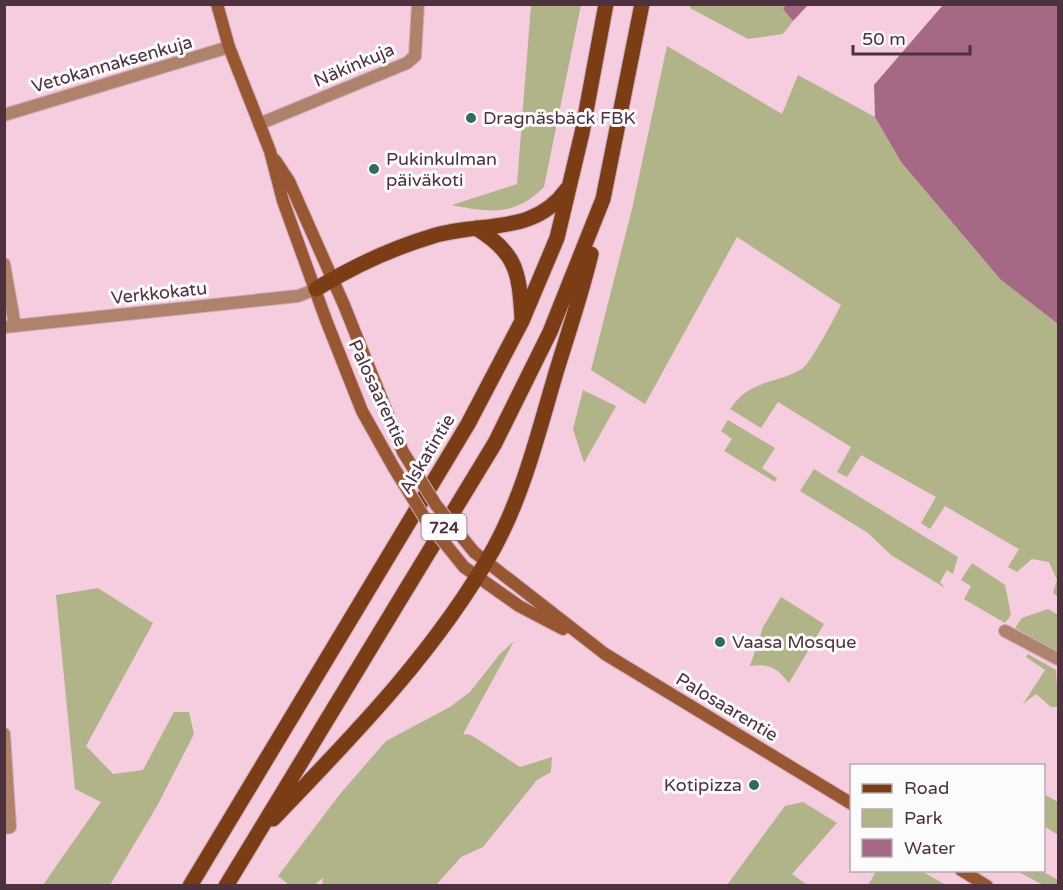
<svg xmlns="http://www.w3.org/2000/svg" width="1063" height="890" viewBox="0 0 1063 890" font-family="'Varela Round',sans-serif">
<rect width="100%" height="100%" fill="#f6ccdf"/>
<!-- green -->
<path fill="#b1b388" d="M531,5H581L544,187C515,216 490,213 452,205L517,184Z
M690,5H787L783,9L793,21L783,34L748,39L690,8Z
M667,46L782,114L798,75L875,117L901,162L1001,280L1058,324V592L1057,596L1053,593L1057,580L1049,562L1032,559L1017,572L1008,567L1019,549L945,506L930,529L921,523L936,497L861,455L847,477L837,472L851,447L778,402L761,428L730,409C750,379 774,385 802,369C810,364 835,317 841,305L737,237L645,404L591,370L632,209Z
M583,390L616,406L584,463L573,429Z
M728,420L775,448L762,468L777,478L775,482L724,451L732,439L721,431Z
M814,469L958,557L953,574L947,570L940,582L945,588L891,555L868,533L800,491Z
M972,563L1005,585L1011,615L1005,623L964,599L971,586L961,580Z
M98,588L153,623L86,746L113,774L143,770L174,712H189L194,734L157,806L110,885H43L101,802L75,789L56,595Z
M781,597L824,624L789,683C777,668 769,663 750,666L763,627Z
M1048,609L1058,615V653L1015,628L1022,618Z
M514,641L463,734L471,735L520,767L552,757L551,772L537,780L483,847L461,857L436,885H322L323,878L314,885H289L278,876L340,794L386,741L450,707L470,692L499,655Z
M1028,654L1056,670L1058,707H1051L1036,694L1023,704L1045,670L1026,657Z
M1044,794L1058,802V835L1044,826Z
M803,802L837,823L792,874L807,885H727L785,806Z
M877,870L921,871L946,885H868Z
M1017,871H1042L1058,880V885H1043Z"/>
<!-- water -->
<path fill="#a56986" d="M787,4H808V5L793,21L783,9Z
M943,5H1058V324L1001,280L901,162L875,117L874,85Z"/>
<g fill="none" stroke-linecap="round" stroke-linejoin="round">
<!-- street casing -->
<g stroke="#d1aabc" stroke-width="14">
<path id="street" d="M4,115L229,47
M259,124L407,63L415,56L418,4
M4,264L15,326
M4,327L298,296L316,289
M1005,631L1058,659
M4,734L10,827L4,828"/>
</g>
<!-- secondary casing -->
<g stroke="#d1aabc" stroke-width="14">
<path id="secondary" d="M217,4L229,47L270,151L283,201L326,320L362,411L394,468
M275,160L289,181L344,305L403,452
M474,552L605,654L852,804
M464,567L519,606L563,629
M961,870L987,886"/>
</g>
<!-- primary casing -->
<g stroke="#d1aabc" stroke-width="17">
<path id="primary" d="M476,228C517,253 519,272 522,318
M316,289C352,267 393,248 433,236C482,221 534,236 567,189
M273,819C353,736 438,649 494,548C523,495 538,434 555,376C567,336 581,296 591,254
M190,886L468,424L522,321L557,238L582,133L606,4
M226,886L495,443L550,332L603,199L642,4"/>
</g>
<!-- street -->
<use href="#street" stroke="#af836b" stroke-width="12"/>
<!-- secondary -->
<use href="#secondary" stroke="#975732" stroke-width="12"/>
<!-- primary -->
<use href="#primary" stroke="#7a3d16" stroke-width="15"/>
<!-- secondary-bridge casing -->
<g stroke="#d1aabc" stroke-width="14" stroke-linecap="butt">
<path id="secondary-bridge" d="M403,452L436,505L474,552
M394,468L426,520L464,567"/>
</g>
<!-- secondary-bridge -->
<use href="#secondary-bridge" stroke="#975732" stroke-width="12"/>
</g>
<!-- markers -->
<g fill="#2f6d59" stroke="#fbfbfb" stroke-width="2">
<circle cx="471" cy="118" r="6"/>
<circle cx="374" cy="169" r="6"/>
<circle cx="720" cy="642" r="6"/>
<circle cx="754" cy="785" r="6"/>
</g>
<g text-anchor="middle" stroke-width="6" stroke-linejoin="round" paint-order="stroke">
<!-- shield labels -->
<rect fill="#fbfbfb" stroke="#816e77" stroke-width="1.5" x="421.5" y="514" width="45" height="26" rx="4.5"/>
<g font-size="16" font-weight="bold" fill="#4d313e">
<text x="444" y="533">724</text>
</g>
<!-- street labels -->
<g font-size="18" fill="#4d313e" stroke="#fbfbfb">
<text transform="translate(112 64) rotate(-16)" y="6">Vetokannaksenkuja</text>
<text transform="translate(354 65) rotate(-23)" y="6">Näkinkuja</text>
<text transform="translate(159 293) rotate(-6)" y="6">Verkkokatu</text>
<text transform="translate(378 393) rotate(65)" y="6">Palosaarentie</text>
<text transform="translate(427 454) rotate(-59)" y="6">Alskatintie</text>
<text transform="translate(727 707) rotate(31)" y="6">Palosaarentie</text>
</g>
<!-- poi labels -->
<g font-size="18" fill="#4d313e" stroke="#fbfbfb" text-anchor="start">
<text x="483" y="124">Dragnäsbäck FBK</text>
<text x="386" y="165">Pukinkulman<tspan x="386" dy="21">päiväkoti</tspan></text>
<text x="732" y="648">Vaasa Mosque</text>
<text x="742" y="791" text-anchor="end">Kotipizza</text>
</g>
</g>
<!-- border -->
<rect width="1063" height="890" fill="none" stroke="#4d313e" stroke-width="12"/>
<!-- legend -->
<rect x="850" y="764" width="195" height="108" fill="#fbfbfb" stroke="#b5aaaf" stroke-width="1.5"/>
<rect x="862" y="784" width="30" height="9" fill="#7a3d16" stroke="#b5aaaf" stroke-width="1.5"/>
<text x="904" y="794" font-size="18" fill="#4d313e">Road</text>
<rect x="862" y="809" width="30" height="18" fill="#b1b388" stroke="#b5aaaf" stroke-width="1.5"/>
<text x="904" y="824" font-size="18" fill="#4d313e">Park</text>
<rect x="862" y="839" width="30" height="18" fill="#a56986" stroke="#b5aaaf" stroke-width="1.5"/>
<text x="904" y="854" font-size="18" fill="#4d313e">Water</text>
<!-- scale -->
<path d="M853 45v9h117v-9" fill="none" stroke="#4d313e" stroke-width="3"/>
<text x="862" y="45" font-size="18" fill="#4d313e" stroke="#fbfbfb" stroke-width="4.5" paint-order="stroke">50 m</text>
</svg>
